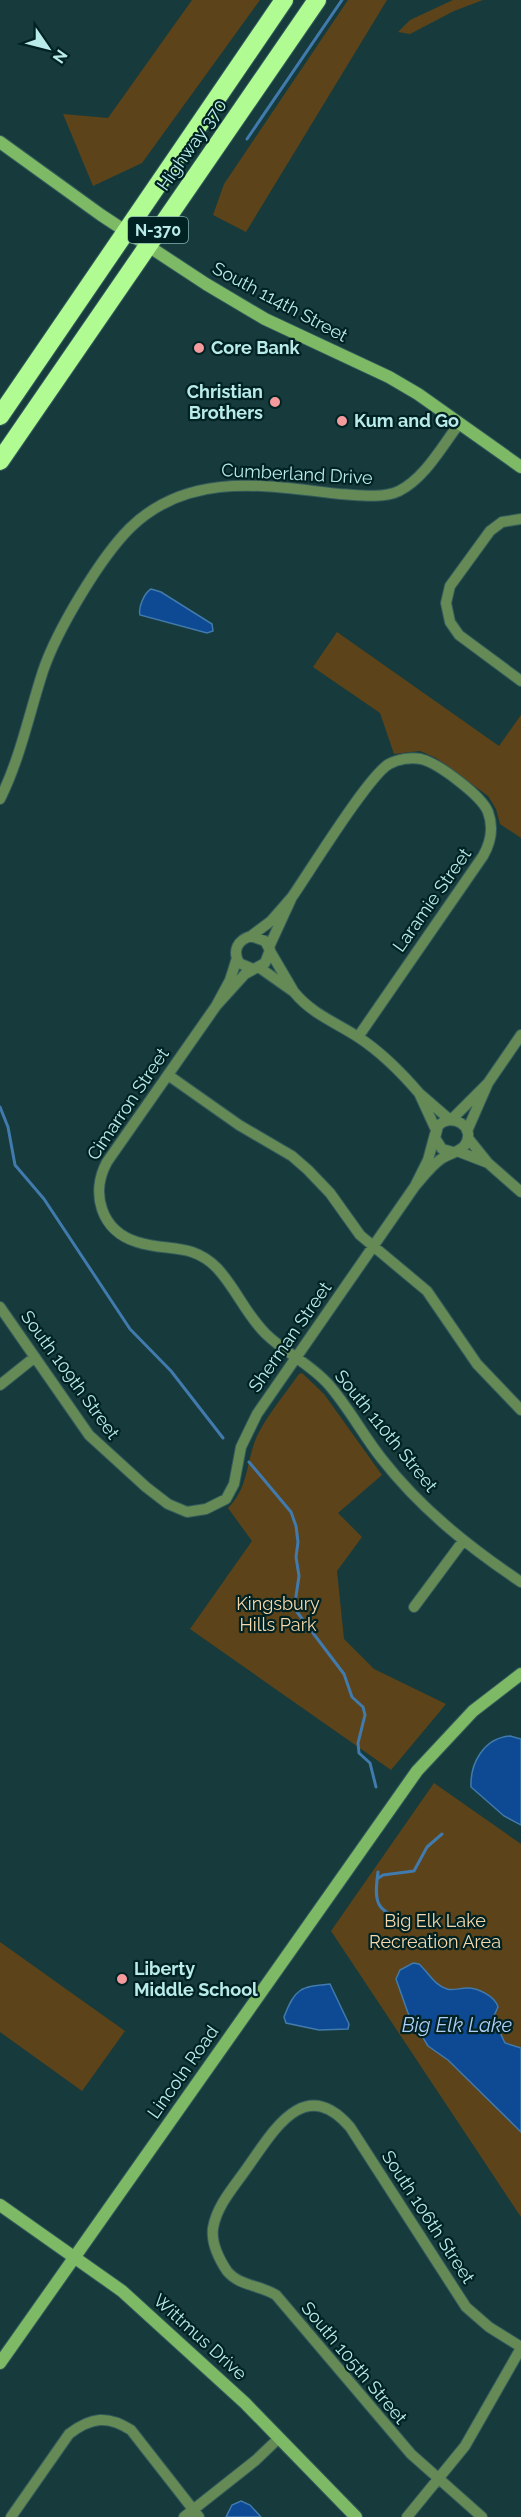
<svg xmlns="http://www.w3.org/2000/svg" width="521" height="2517" viewBox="0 0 521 2517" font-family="Raleway,sans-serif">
<rect width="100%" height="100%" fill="#173b3c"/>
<!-- green -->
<path fill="#5c4319" d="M192,0H260L142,163L93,186L63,114L108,118Z
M348,0H387L246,232L213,215L224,184Z
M453,0H483L454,11L410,34L398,32L410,20Z
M337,632L499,746L521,715V838L500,824L496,809L488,796L436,758L420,751L394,754L380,713L313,667Z
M302,1373L324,1394L382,1475L338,1513L362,1537L337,1571L344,1639L374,1669L446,1704L391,1770L190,1629L252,1541L228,1508C249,1488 246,1461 257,1436C268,1414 285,1394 299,1374Z
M434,1783L521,1844V2217L331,1931Z
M0,1942L125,2031L82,2091L0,2032Z"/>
<!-- water -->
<path fill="#0e4993" stroke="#417aad" stroke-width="1.5" d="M151,589L161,592L212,624L213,631L207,633L140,615C138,608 144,593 151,589Z
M510,1736L521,1739V1825L504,1816L471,1787C470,1763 484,1738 510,1736Z
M413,1963L419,1964C428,1972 435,1986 447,1989C453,1991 460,1988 467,1988C478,1988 495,1996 498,2007L493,2018L505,2043L521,2048V2132L448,2060L428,2046L408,2013L396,1979L400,1970Z
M330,1984L349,2024L348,2029L319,2030L286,2023L284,2017C295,1988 300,1987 330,1984Z
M241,2501L250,2505L261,2517H226L232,2505Z"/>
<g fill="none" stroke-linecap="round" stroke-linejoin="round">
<!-- stream -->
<path stroke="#417aad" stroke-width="3" d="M247,139L342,0
M0,1107L8,1127L15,1165L44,1199L130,1329L171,1371L223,1438
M249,1462L291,1512L296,1526L298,1542L296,1557L299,1576L295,1603L297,1612L344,1674L352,1697L363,1707L365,1715L358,1743L359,1753L370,1763L376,1787
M378,1872C374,1901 375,1911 404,1920
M377,1879L383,1875L414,1871L427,1847L442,1834"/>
<!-- street casing -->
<g stroke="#345b5c" stroke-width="12">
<path id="street" d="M521,519L502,522L490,531L450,586L446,603L450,622L459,635L521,681
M0,799C20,759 29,714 43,671C57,630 100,558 130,528C189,470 267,486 340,494C358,495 382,499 399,491C425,478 442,446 459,424
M292,897C310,871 369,775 389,764C398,759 411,757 421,759C438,763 482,796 488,812C494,828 491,842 483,856L358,1037
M251,936L271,921L292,897L269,947
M237,958L230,980L216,1006L245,974L265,963L270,950L265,941L251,936C238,940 232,950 239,963L253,969
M260,968L294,992L270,951
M294,992C312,1014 335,1022 358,1037C381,1052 401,1072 419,1093
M216,1006L107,1162C90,1193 101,1231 137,1242C167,1252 192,1242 217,1268C236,1288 246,1315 266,1334C285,1353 311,1364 329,1385C349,1408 363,1435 382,1459C421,1509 469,1547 521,1582
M168,1075L239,1125L292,1156L308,1170L330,1193L360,1235L427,1291L477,1364L521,1410
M488,1083L521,1035
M452,1119L488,1083L467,1131
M436,1130L419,1093L449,1119
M435,1134L428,1160L415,1186C423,1177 431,1166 441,1159C448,1154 460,1152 465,1145C477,1126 451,1112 438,1126L435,1138L442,1149L453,1152
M457,1151L488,1163L468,1138
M488,1163L521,1192
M0,1307L89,1435L146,1487L168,1504L187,1512L206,1509L226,1499L234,1484L241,1447L257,1414L415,1186
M0,1385L35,1357
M414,1607L463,1541
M11,2517L69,2434C91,2417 108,2415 131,2430L199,2517
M184,2517L256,2460L279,2438
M407,2517L465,2446L521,2348
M482,2517L411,2454L276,2295C260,2285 239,2286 227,2271C219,2259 211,2243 213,2228C217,2205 234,2187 247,2168C273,2132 304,2074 350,2127L466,2307L489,2327L521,2347"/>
</g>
<!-- secondary casing -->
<g stroke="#345b5c" stroke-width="14">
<path id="secondary" d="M0,142L101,215L206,284L265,319L389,377L418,394L521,467
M0,2205L122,2291L245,2403L356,2517
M0,2363L417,1771L473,1711L521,1674"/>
</g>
<!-- highway casing -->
<g stroke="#345b5c" stroke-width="20">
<path id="highway" d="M0,416L284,0
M0,461L317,0"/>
</g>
<!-- street -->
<use href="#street" stroke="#658a56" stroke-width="10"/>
<!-- secondary -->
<use href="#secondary" stroke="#7eba65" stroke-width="12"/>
<!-- highway -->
<use href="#highway" stroke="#b1fc92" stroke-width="18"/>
</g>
<!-- markers -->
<g fill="#f59b9e" stroke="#002223" stroke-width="2">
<circle cx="199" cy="348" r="6"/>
<circle cx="275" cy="402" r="6"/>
<circle cx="342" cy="421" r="6"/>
<circle cx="122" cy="1979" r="6"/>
</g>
<g text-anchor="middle" stroke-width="4.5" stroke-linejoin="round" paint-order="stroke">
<!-- shield labels -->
<rect fill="#002223" stroke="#82afaf" stroke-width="1.5" x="128" y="217" width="60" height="26" rx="4.5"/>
<g font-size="16" font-weight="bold" fill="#b9ebeb">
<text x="158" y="236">N-370</text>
</g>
<!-- street labels -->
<g font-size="18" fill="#b9ebeb" stroke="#002223">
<text transform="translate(192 145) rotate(-55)" y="6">Highway 370</text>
<text transform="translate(280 302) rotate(28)" y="6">South 114th Street</text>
<text transform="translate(297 474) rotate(3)" y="6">Cumberland Drive</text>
<text transform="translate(432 900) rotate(-55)" y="6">Laramie Street</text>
<text transform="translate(128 1104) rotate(-56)" y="6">Cimarron Street</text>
<text transform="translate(290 1337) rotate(-55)" y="6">Sherman Street</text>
<text transform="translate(70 1375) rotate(54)" y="6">South 109th Street</text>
<text transform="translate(386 1431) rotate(51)" y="6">South 110th Street</text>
<text transform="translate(183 2072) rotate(-55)" y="6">Lincoln Road</text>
<text transform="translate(428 2217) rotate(57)" y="6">South 106th Street</text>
<text transform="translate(200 2337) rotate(42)" y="6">Wittmus Drive</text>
<text transform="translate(354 2363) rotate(50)" y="6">South 105th Street</text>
</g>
<!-- poi labels -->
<g font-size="18" font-weight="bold" fill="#b9ebeb" stroke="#002223" text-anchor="start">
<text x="211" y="354">Core Bank</text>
<text x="263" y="398" text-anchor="end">Christian<tspan x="263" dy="21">Brothers</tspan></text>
<text x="354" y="427">Kum and Go</text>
<text x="134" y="1975">Liberty<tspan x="134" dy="21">Middle School</tspan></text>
</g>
<!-- park labels -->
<g font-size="18" fill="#f6d8ac" stroke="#002223">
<text x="278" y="1610">Kingsbury<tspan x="278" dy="21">Hills Park</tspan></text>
<text x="435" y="1927">Big Elk Lake<tspan x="435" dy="21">Recreation Area</tspan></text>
</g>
<!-- water labels -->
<g font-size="20" font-style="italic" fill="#b0cdf6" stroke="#002223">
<text x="457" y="2032">Big Elk Lake</text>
</g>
</g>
<!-- north arrow -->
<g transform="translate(48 48) rotate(125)" stroke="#002223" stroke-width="4.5" paint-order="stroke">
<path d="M0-4.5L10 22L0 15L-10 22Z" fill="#b9ebeb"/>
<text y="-9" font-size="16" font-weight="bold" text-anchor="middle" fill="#b9ebeb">N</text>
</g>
</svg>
